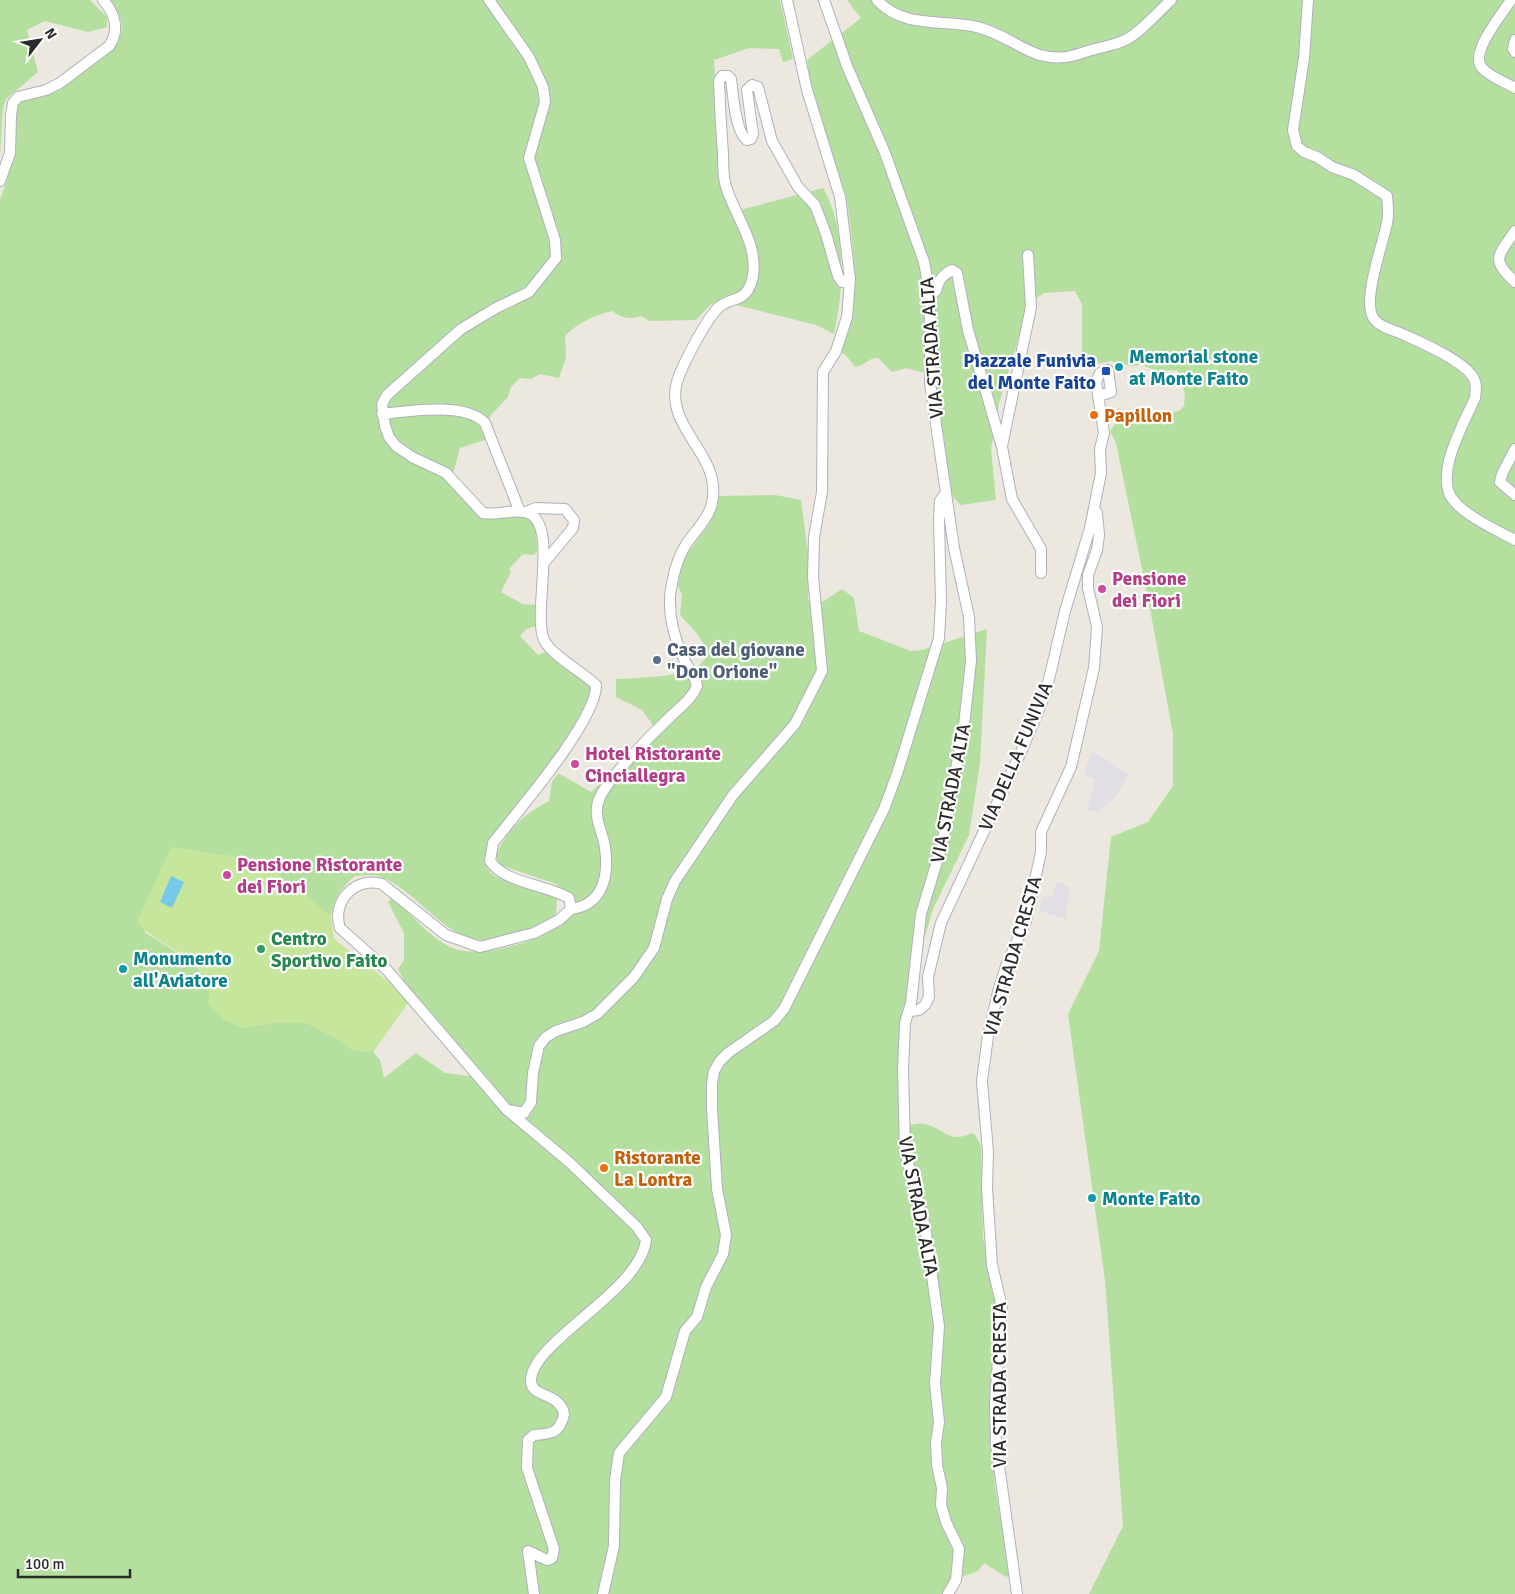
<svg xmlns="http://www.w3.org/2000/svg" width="1515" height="1594" viewBox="0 0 1515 1594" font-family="Signika,sans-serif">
<rect width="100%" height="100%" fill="#ece7df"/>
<!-- industrial -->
<path fill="#e1dfe5" d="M1092,751L1128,774L1118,794L1098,812L1087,810L1095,779L1084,773Z
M1057,881L1070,887L1066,919L1039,911L1043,897H1052Z"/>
<!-- green -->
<path fill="#b4df9f" d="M0,0H90L107,17V27L88,32L45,21L27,30L38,72L6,99L3,108L0,156Z
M110,0H483C500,27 540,67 540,100C540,115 526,140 524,159L550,241L551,256L526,288L494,303L458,325L383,392C377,404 377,411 380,424C388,459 413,458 439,473C454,481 465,498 476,511L526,516L536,523L537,552L533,555L523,554L509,569L511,572L501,592L523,604L537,605V626L526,629L520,636L538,655L548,651L586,681L592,689L591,695L562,747L490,839L484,859C490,891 539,880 557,899L556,915C544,925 526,931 511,934C502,936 493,939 484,940C447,942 417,890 381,877C374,874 363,876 355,876C340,888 335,898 331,916L259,860L144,932L189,960L203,974L211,993L243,1028L274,1023H307L336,1038L353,1050L373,1052L380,1060L384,1078L416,1053L445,1073L486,1078L408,988L398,969L404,960V933L388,902L392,899C413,914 428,937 452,948C481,960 553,939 571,915L563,890L556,884L500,865L496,856C506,830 524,814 549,801L552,782L558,773L591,792L658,732L642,710L616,697V679C635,677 720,680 704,645C699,634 688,624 680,615L682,595L678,586L682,561L710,523L719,496L775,495L801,500L808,553V600L824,601L842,589L854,598L859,631L911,651L922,650L987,629L980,763L969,835L933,909L904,1006L907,1125C912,1125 918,1123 923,1124C946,1127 946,1145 972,1133L976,1136L981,1146L983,1237L997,1309L990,1391L995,1487L1010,1575L1006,1577L984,1563L978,1571L959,1578L949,1594H0V200C10,172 15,156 15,126C16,119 15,109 19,104C24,97 40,97 48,94C62,89 74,79 86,70C112,50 137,34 110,0Z
M494,0H780L793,59L783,62L779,49L749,48L714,60L720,152L733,212L823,188C847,231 844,288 834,334L816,325L720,301L710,305L696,320L650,321L641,316C629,320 622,318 612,311C595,315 577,323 565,336L566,357L559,378L540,374L531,379L520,378L511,387L508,397L490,416L485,440L460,448L453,474C431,451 394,459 388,419C387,410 386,406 390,397L464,332L498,311L520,302L559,259L533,158L549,102Z
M847,0H1515V1594H1089L1123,1526L1105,1280L1068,1014L1099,951L1111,837L1148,822L1173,786V734L1148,598L1116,443L1110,431L1117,422L1122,420L1179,411L1184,406L1185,394L1177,370L1157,371L1142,365L1131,366L1111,361L1090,365L1082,361V304L1075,291L1044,293L1029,303L999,403L991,449L996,500L961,505L951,495L932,375L906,368L892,372L878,358C869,357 864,366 855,367L846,355L842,353L841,348C862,314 853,241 847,202C844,186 837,170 832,155C821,123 812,93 807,60L861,18Z"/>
<!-- pitch -->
<path fill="#c5e69b" d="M171,847L259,860L331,916L334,939L411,999L373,1052L353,1050L336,1038L307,1023H274L243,1028L224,1020L208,1003C221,962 156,947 137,922Z"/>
<!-- water -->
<path fill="#78c9e7" d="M171,876L184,882L172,908L160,902Z"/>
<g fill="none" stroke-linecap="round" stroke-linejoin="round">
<!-- minor casing -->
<g stroke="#afb1bb" stroke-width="12">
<path id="minor" d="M489,0L529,57L543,87L545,102L529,158L555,240L556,258L529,292L496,308L461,329L387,395L382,404L385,426L389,437L396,446L412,457L446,473L483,513C498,516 515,508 528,513C559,524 532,613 544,640C552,656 583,672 596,685C597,720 517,812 493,843L490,861C506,884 545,884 569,898L571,909
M824,0L847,66L885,153L924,262L930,294V383L954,548L969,617L971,661L964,725L942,845L921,914L911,1003L905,1023L903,1069L905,1152L925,1226L939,1326L935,1384L939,1422L936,1443L937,1465L942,1488L941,1505L946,1522L959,1549L956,1580L948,1594
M877,0C904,29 941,19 977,27C1000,32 1018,48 1040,55C1058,60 1071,57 1088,51C1100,47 1113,46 1125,40C1139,34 1159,11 1171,0
M1308,0L1304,58L1293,130L1297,146L1304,152L1317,157L1332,167L1354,175L1387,196C1388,205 1389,214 1387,223C1383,244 1361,302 1374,319C1381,328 1391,329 1400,333C1418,341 1466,361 1474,379C1477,385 1476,391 1475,398C1464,423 1439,466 1449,493C1456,512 1498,531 1515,540
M1511,0C1502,14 1469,53 1482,68C1490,77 1505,82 1515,88
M1515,40L1513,49L1515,52
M0,181L10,153L11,115L13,103L18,97L46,90L60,83L109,46C120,31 115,13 103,0
M1515,231C1498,256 1490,259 1515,282
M930,294L936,291C938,281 942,275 952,270L957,273L968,330L1002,447L1012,499L1041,549V573
M382,414C410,411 465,402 485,423L520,512
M1002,446L1031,307L1028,255
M1515,449L1502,474L1500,482L1515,495
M526,512L536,508L565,509L574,520L573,528L543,564
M571,909C603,905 609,876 605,848C603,830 591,816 600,797C609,777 653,733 670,717C680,707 692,699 697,686C695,675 688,668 684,659C675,640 669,618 670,597C672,579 677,558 687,543C703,521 718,510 712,479C705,446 666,420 677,382C682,365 705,322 717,309C730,295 747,306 753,276C758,241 733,214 725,183C723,174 723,162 723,153C721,129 720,105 719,81L722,76H728L731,79C733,93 735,132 747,140L751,139L753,134L747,90L752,85L758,87L772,141L798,187L815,205L826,234L838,276L842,282L850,279
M910,1011L919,1010L925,1005L929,997L928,977L941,923L1021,752L1046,692L1065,611L1090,528L1101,473L1100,449L1104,433L1096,382L1100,373L1108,370L1111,392L1099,396
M507,1110L524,1113L531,1102L533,1073L539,1046L546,1037L556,1031L583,1022L597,1014L634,977L654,948L667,899L675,881L733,795L795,724L822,671L813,577L814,537L822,492L823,372L836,351L847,317L850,279L840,197L807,90L787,0
M534,1594L528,1551L547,1560L552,1558L554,1549L527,1468L528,1440L534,1435C552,1434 560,1433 564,1414C560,1392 531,1398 531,1381C531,1341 640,1292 646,1240L637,1227L569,1162L507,1110L387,970L340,928C331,901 356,876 382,884L446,935L480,947L534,933L559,920L571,909
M603,1594L614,1546L615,1480L619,1453L666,1397L685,1331L697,1317L706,1287L723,1254L726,1235L717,1189L712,1109V1084L714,1071L720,1061L728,1053L774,1021L784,1009L884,809L897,774L939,638L941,601L939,520L940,501L946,492
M1017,1594L996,1444L995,1401L1002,1307L992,1265L987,1188L988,1152L982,1081L988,1036L998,992L1006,966L1026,921L1041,852V832L1071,767L1094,668L1097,627L1088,588V575L1097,550L1099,535L1097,513L1094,508"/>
</g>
<!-- minor -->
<use href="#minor" stroke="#fff" stroke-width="10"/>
</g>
<!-- markers -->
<g fill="#0f9aa8" stroke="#fff" stroke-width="2">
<circle cx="1119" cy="367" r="5"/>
<circle cx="123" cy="969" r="5"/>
<circle cx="1092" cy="1198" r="5"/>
</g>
<rect fill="#1a4fb4" stroke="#fff" stroke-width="2" x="1101" y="366" width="10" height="10" rx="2.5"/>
<g fill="#e8710a" stroke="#fff" stroke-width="2">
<circle cx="1094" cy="415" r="5"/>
<circle cx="604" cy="1168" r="5"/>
</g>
<g fill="#d1479c" stroke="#fff" stroke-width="2">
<circle cx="1102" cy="589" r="5"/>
<circle cx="575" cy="764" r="5"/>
<circle cx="227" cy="875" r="5"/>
</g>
<circle fill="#5c6f8a" stroke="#fff" stroke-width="2" cx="657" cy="660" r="5"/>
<circle fill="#2e9e5b" stroke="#fff" stroke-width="2" cx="261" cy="949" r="5"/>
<g text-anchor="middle" stroke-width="4.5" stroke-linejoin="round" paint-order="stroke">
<!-- street labels -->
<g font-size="19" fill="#2b2b2b" stroke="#fff">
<text transform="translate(931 348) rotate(-94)" y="7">VIA STRADA ALTA</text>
<text transform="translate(1015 756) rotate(-67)" y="7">VIA DELLA FUNIVIA</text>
<text transform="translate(950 793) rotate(-79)" y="7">VIA STRADA ALTA</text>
<text transform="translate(1012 956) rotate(-74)" y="7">VIA STRADA CRESTA</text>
<text transform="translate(919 1206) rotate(79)" y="7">VIA STRADA ALTA</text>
<text transform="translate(999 1385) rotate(-90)" y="7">VIA STRADA CRESTA</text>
</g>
<!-- culture labels -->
<g font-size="19" font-weight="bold" fill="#0d838f" stroke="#fff" text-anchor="start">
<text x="1129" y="363">Memorial stone<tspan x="1129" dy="22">at Monte Faito</tspan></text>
<text x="133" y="965">Monumento<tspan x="133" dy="22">all'Aviatore</tspan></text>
<text x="1102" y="1205">Monte Faito</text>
</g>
<!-- transit labels -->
<g font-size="19" font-weight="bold" fill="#164399" stroke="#fff" text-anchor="end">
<text x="1096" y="367">Piazzale Funivia<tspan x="1096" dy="22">del Monte Faito</tspan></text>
</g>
<!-- food labels -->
<g font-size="19" font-weight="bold" fill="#c56008" stroke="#fff" text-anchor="start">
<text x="1104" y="422">Papillon</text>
<text x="614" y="1164">Ristorante<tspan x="614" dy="22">La Lontra</tspan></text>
</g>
<!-- hotel labels -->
<g font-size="19" font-weight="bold" fill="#b23c85" stroke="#fff" text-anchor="start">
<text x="1112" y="585">Pensione<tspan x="1112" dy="22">dei Fiori</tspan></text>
<text x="585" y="760">Hotel Ristorante<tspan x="585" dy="22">Cinciallegra</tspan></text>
<text x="237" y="871">Pensione Ristorante<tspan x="237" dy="22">dei Fiori</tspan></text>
</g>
<!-- service labels -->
<g font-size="19" font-weight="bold" fill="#4e5e75" stroke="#fff" text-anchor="start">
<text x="667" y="656">Casa del giovane<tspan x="667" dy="22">"Don Orione"</tspan></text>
</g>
<!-- leisure labels -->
<g font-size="19" font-weight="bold" fill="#27864d" stroke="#fff" text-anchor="start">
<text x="271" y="945">Centro<tspan x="271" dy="22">Sportivo Faito</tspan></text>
</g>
</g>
<!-- north arrow -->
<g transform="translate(40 40) rotate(59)" stroke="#ffffff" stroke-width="4" paint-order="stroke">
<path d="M0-4L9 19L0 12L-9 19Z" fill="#2b2b2b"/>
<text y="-8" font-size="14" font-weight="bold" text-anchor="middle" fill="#2b2b2b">N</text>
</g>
<!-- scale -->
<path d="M18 1569v8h112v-8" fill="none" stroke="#2b2b2b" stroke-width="2.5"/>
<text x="25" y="1569" font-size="15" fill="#2b2b2b" stroke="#ffffff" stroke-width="4" paint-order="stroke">100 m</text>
</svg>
